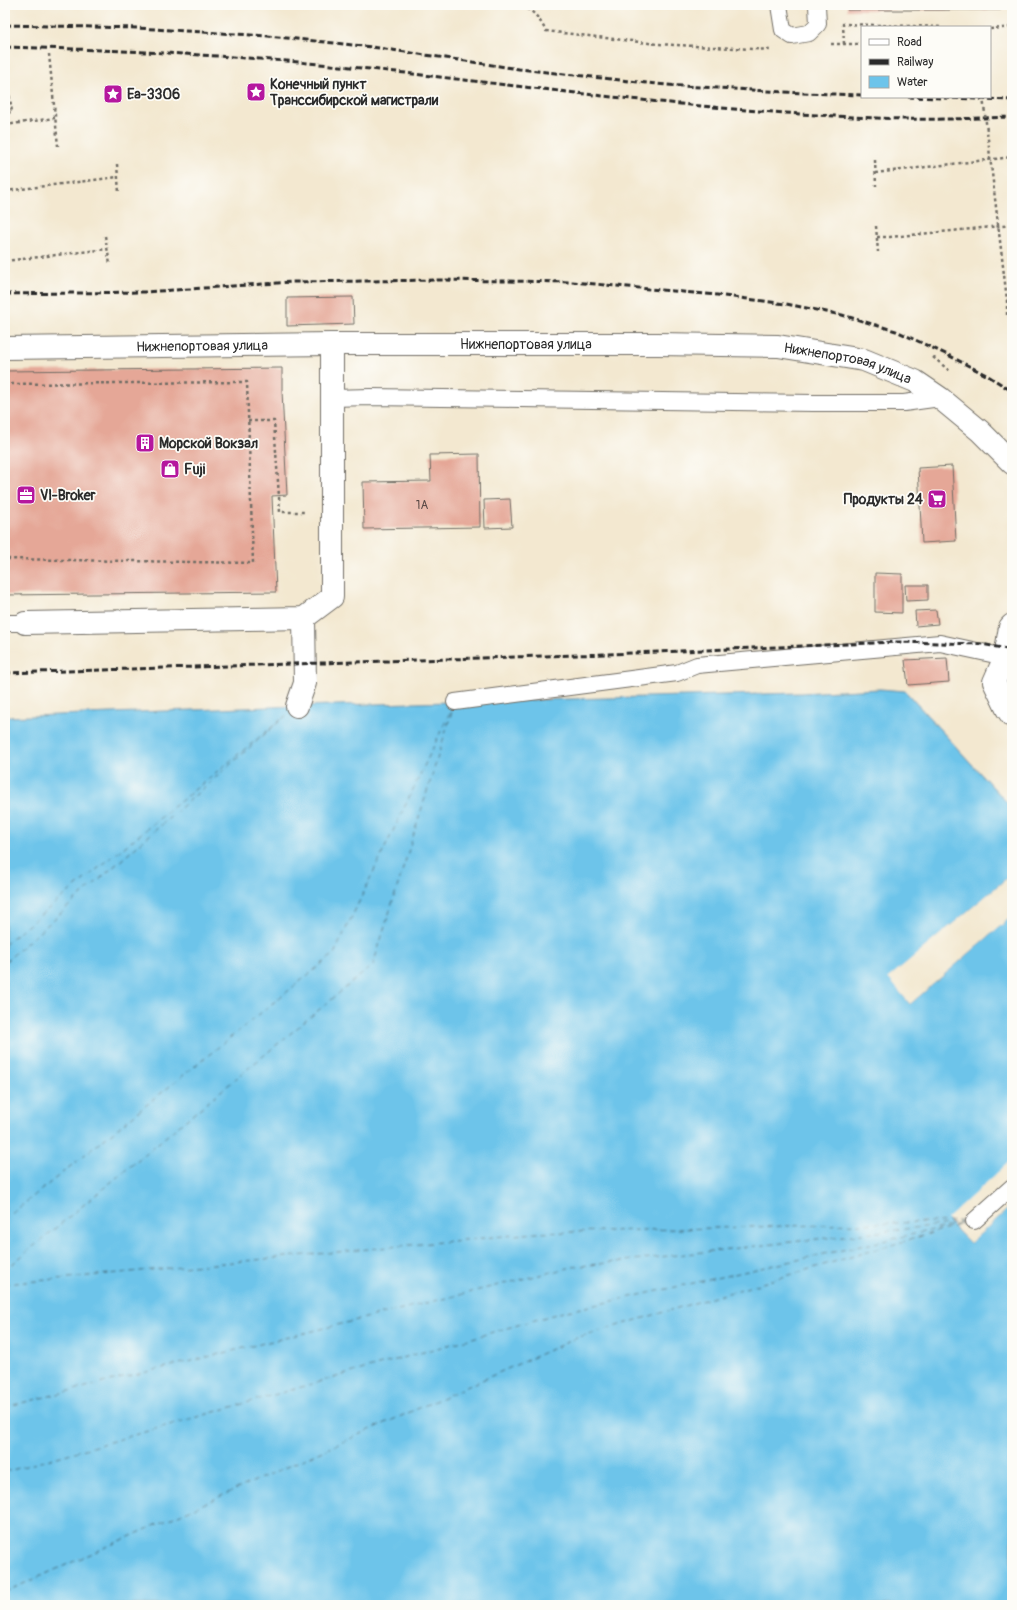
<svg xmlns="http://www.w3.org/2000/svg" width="1017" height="1610" viewBox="0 0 1017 1610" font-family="Pangolin,sans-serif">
<rect width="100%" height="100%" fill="#fdfcf7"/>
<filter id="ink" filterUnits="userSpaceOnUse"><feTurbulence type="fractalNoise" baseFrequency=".025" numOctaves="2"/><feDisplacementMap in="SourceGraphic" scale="8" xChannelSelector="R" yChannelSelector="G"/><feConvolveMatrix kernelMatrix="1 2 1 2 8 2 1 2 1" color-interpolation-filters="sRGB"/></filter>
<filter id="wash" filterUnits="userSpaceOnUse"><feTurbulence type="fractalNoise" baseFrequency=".012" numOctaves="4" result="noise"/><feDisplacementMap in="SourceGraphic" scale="16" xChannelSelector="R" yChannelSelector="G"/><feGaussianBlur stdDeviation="0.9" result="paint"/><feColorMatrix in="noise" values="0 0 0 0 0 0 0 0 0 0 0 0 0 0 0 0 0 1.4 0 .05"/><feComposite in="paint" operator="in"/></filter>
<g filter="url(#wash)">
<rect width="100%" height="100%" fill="#f3e8d0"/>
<!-- water -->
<path fill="#6dc4ea" stroke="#4c788a" d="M880,689L905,691L1012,808V874L889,978L910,1004L1012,916V1161L949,1222L970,1243L1012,1205V1605H5V717L297,706L801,693Z"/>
<!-- pier -->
<path fill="#f3e8d0" d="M1012,874V876L891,978L910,1001L1012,914V916L910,1004L888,978Z
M1012,1159V1164L952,1222L970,1241L1012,1203V1205L970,1243L947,1219Z"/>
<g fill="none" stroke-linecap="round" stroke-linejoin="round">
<!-- ferry -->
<path stroke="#3f5964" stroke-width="1" stroke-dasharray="5 4" stroke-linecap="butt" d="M5,944L283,718
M5,962L289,713
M5,1219L334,954L452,708
M5,1270L373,965L453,708
M5,1284L535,1233L966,1221
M5,1407L572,1267L966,1222
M5,1472L563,1312L964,1223
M5,1592L579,1337L966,1223"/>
</g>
<g id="blocks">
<!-- building -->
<path fill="#e5a797" d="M847,5H1001V10H847Z
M353,297L354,324L287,326V298Z
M282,368V391L287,495L272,496L276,592L5,595V371Z
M479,454L480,527L364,529L363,482L431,481L430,455Z
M952,466L956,541L922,543L918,468Z
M510,499L512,527L485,528L484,500Z
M875,573L902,574V613L875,612Z
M905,585H928V600L906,601Z
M936,610L938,624L916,626L915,611Z
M947,658L949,682L908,685L905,660Z"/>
</g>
</g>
<g filter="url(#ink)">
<use href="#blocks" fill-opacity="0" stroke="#716d65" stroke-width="1"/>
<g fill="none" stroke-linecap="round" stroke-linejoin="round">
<!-- service casing -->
<g stroke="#716d65" stroke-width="18">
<path id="service" d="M779,5L783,30L792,36L809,33L818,24L817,5
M332,398L370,397L814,403H904L940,398
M5,623H25
M455,702L677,673L697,665L940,643L1005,657
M974,1221L1012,1187"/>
</g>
<!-- minor casing -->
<g stroke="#716d65" stroke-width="24">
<g id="minor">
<path id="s1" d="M5,348L332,344H658L778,346L864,360L915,381L940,398L980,431L1012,463"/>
<path d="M25,623L304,618L332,597V344"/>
<path d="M297,706L305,683L304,618"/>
</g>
</g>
<!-- tertiary casing -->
<g stroke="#716d65" stroke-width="24">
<path id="tertiary" d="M1012,625L1010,627L1005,657L994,682L1007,709L1012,716"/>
</g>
<!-- path -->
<path stroke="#716d65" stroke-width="2.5" stroke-dasharray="3 3" stroke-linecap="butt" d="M515,5C533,9 537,15 546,31L657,44L772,50
M990,29L1012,27
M831,44H862
M844,44L843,24L942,27
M49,54L58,146
M5,66L12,112L5,113
M5,89L9,88
M5,125L55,118
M875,160L876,186
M117,164L119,193
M875,173L1012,157
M5,191L118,177
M876,226L878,252
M105,236L110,264
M877,237H890L1012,225
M5,261L107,249
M1007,300V317L1012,316
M933,357L951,372
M5,384L247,382L253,563L5,559
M248,421H274L280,512H306"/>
<!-- service -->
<use href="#service" stroke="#fff" stroke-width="16"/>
<!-- minor -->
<use href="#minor" stroke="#fff" stroke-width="22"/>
<!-- tertiary -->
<use href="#tertiary" stroke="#fff" stroke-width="22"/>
<!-- rail -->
<path stroke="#2b2b2b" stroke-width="3" stroke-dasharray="6 3" stroke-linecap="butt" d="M5,25L137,28L268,36L372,47L519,69L666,85L802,93L862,95
M5,47C127,50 249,56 370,69C548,89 726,114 905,119C941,120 977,118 1012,117
M908,97L1012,100
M5,294L145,292L292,282L440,280L572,282L717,295L786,304L842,315L896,331L948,355L988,376L1012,391
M5,673L608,654L897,642L982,644L1012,650"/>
<!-- path-bridge -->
<path stroke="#716d65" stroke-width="2.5" stroke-dasharray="3 3" stroke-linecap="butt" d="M983,97L1007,300L1012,299"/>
</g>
</g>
<!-- icons -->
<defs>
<g id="sight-square" transform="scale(1)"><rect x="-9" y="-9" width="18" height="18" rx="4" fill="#b5179e" stroke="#fdfcf7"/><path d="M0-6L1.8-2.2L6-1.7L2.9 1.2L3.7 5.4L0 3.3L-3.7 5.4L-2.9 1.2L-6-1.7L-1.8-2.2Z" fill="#fff"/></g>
<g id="building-square" transform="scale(1)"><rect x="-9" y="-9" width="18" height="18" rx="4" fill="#b5179e" stroke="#fdfcf7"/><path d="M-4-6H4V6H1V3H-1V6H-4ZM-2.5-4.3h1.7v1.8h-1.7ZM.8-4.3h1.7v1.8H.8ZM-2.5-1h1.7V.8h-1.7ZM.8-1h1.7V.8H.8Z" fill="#fff"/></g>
<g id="shop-square" transform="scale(1)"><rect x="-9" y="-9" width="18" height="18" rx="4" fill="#b5179e" stroke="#fdfcf7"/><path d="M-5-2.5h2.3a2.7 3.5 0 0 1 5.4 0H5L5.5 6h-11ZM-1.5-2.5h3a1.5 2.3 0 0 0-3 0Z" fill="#fff"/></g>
<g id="office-square" transform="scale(1)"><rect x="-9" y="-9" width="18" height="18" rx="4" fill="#b5179e" stroke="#fdfcf7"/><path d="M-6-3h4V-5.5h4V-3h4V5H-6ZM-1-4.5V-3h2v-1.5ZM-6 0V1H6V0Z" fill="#fff"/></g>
<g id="supermarket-square" transform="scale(1)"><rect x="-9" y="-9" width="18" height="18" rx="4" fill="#b5179e" stroke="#fdfcf7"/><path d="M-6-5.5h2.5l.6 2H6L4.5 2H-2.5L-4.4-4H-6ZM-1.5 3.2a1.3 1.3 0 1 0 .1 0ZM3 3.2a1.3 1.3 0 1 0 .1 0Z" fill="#fff"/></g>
</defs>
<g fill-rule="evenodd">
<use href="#sight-square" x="256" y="92"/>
<use href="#sight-square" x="113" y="94"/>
<use href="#building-square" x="145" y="443"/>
<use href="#shop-square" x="170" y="469"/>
<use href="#office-square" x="26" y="495"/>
<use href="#supermarket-square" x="937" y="499"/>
</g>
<g text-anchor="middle" stroke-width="3.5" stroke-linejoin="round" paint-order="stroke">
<!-- number labels -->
<g font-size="12" fill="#5a4a46">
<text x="422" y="509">1А</text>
</g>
<!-- poi labels -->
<g font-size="14" font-weight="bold" fill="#2b2b2b" stroke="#fdfcf7" text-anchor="start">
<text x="270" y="89">Конечный пункт<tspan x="270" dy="16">Транссибирской магистрали</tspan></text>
<text x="127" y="99">Еа-3306</text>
<text x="159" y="448">Морской Вокзал</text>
<text x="184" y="474">Fuji</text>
<text x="40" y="500">Vl-Broker</text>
<text x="923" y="504" text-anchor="end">Продукты 24</text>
</g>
<!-- street labels -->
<g font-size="14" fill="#2b2b2b" stroke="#fdfcf7">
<text dy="5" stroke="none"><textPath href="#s1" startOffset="521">Нижнепортовая улица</textPath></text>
<text dy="5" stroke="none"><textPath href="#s1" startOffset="197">Нижнепортовая улица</textPath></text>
<text dy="5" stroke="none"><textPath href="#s1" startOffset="845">Нижнепортовая улица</textPath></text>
</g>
</g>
<!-- margin -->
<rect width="1017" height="1610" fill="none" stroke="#fdfcf7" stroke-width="20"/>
<!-- legend -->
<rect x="861" y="26" width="130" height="72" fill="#fdfcf7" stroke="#a9a8a5"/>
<rect x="869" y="39" width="20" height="6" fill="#ffffff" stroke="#a9a8a5"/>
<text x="897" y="46" font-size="12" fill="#2b2b2b">Road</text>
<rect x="869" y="59" width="20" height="6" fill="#2b2b2b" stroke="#a9a8a5"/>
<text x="897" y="66" font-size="12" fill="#2b2b2b">Railway</text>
<rect x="869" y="76" width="20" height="12" fill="#6dc4ea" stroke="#a9a8a5"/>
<text x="897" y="86" font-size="12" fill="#2b2b2b">Water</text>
</svg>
